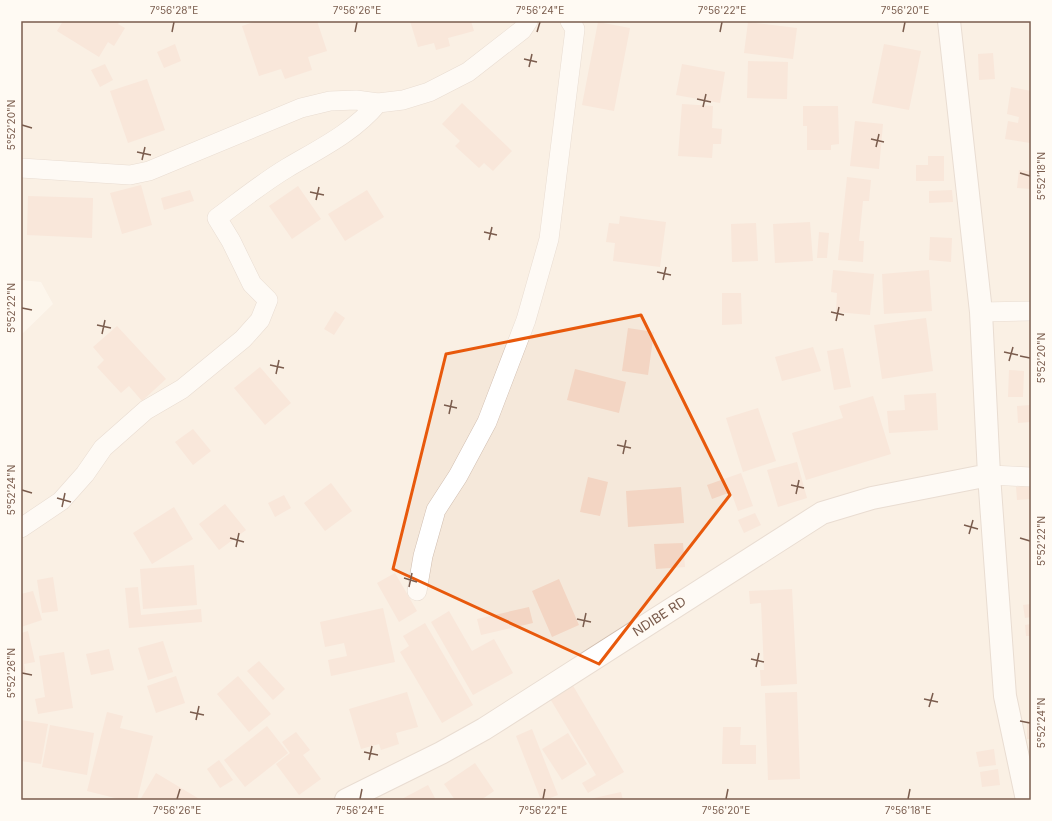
<svg xmlns="http://www.w3.org/2000/svg" width="1052" height="821" viewBox="0 0 1052 821" font-family="Inter,sans-serif">
<rect width="100%" height="100%" fill="#fdf6ec"/>
<!-- residential -->
<path fill="#f5e8da" d="M21,21H1031V800H21V335L53,304L41,282L21,280Z"/>
<!-- building -->
<path fill="#f3d5c3" d="M63,21H120L118,24L125,28L114,46L108,42L99,57L57,31Z
M257,21H317L327,51L308,57L312,70L285,79L281,69L259,76L242,26Z
M410,21H471L474,31L448,38L450,46L436,50L434,43L418,47Z
M598,22L630,28L614,111L582,105Z
M748,22L797,28L793,59L744,53Z
M175,44L181,61L164,68L157,52Z
M884,44L921,51L909,110L872,103Z
M993,53L995,79L979,80L978,54Z
M748,61L788,62L787,99L747,98Z
M105,64L113,80L100,87L91,70Z
M682,64L725,72L720,103L676,95Z
M147,79L165,130L128,143L110,91Z
M1011,87L1031,91L1030,143L1005,139L1008,121L1018,123L1019,117L1007,114Z
M462,103L512,151L493,171L484,163L479,168L455,146L460,141L442,124Z
M682,104L713,106L712,128L722,129L721,144H713L712,158L678,156Z
M803,106H838L839,144L831,145V150H807V126H803Z
M855,121L883,124L879,169L850,166Z
M928,156H944V181H916V165H928Z
M1019,170L1031,171V189L1017,188Z
M847,177L871,180L869,201H863L859,241H864L863,262L838,260Z
M141,185L152,225L122,234L110,193Z
M298,186L321,219L292,239L269,206Z
M190,190L194,201L164,210L161,198Z
M367,190L384,217L345,241L328,214Z
M952,190L953,202L929,203V191Z
M28,196L93,198L92,238L27,235Z
M620,216L666,222L660,267L613,261L615,243L606,242L609,223L619,224Z
M810,222L813,261L775,263L773,224Z
M756,223L758,261L732,262L731,224Z
M819,232L829,233L827,258H817Z
M930,237L952,238L951,262L929,260Z
M833,270L874,274L870,315L836,312L837,293L831,292Z
M929,270L932,311L884,314L882,274Z
M722,293H741L742,324L722,325Z
M335,311L345,318L334,335L324,329Z
M926,318L933,371L882,379L874,325Z
M117,326L166,379L142,401L129,386L121,393L97,367L104,360L93,347Z
M628,328L654,332L648,375L622,371Z
M813,347L821,371L782,381L775,357Z
M843,348L851,387L834,390L827,351Z
M260,367L291,403L265,425L234,388Z
M575,369L626,382L619,413L567,400Z
M1009,370L1024,371L1023,397H1008Z
M936,393L938,430L889,433L887,411L905,410L904,395Z
M873,396L891,454L806,480L792,433L843,418L839,406Z
M1031,405V422L1018,423L1017,406Z
M758,408L776,461L743,472L726,418Z
M193,429L211,451L193,465L175,442Z
M797,462L807,498L778,507L767,470Z
M741,473L753,506L738,511L731,492L712,499L707,485Z
M588,477L608,482L600,516L580,512Z
M331,483L352,511L325,531L304,503Z
M1031,485V499L1017,500L1016,487Z
M681,487L684,523L628,527L626,491Z
M284,495L291,508L275,517L268,503Z
M225,504L246,530L219,550L199,524Z
M174,507L193,539L152,564L133,533Z
M755,513L761,525L744,533L738,520Z
M683,543L685,567L656,569L654,544Z
M194,565L197,605L143,609L140,569Z
M395,573L417,611L399,622L377,583Z
M53,577L58,611L42,613L37,580Z
M559,579L579,625L552,637L532,591Z
M138,587L141,615L201,609L202,622L129,628L125,588Z
M792,589L797,684L761,686L760,670H764L761,603L750,604L749,591Z
M33,591L42,620L21,627V594Z
M1031,604V617L1025,618L1023,605Z
M529,607L533,623L481,635L477,619Z
M383,608L395,662L331,676L328,660L347,656L344,643L325,647L320,622Z
M449,611L472,651L494,639L513,673L473,695L431,622Z
M425,623L473,705L442,723L400,652L409,646L403,636Z
M1031,624V636H1026L1025,625Z
M28,631L35,662L24,664L26,674L21,675V633Z
M163,641L173,672L148,680L138,648Z
M109,649L114,670L91,675L86,654Z
M64,652L73,708L38,714L35,699L45,697L39,656Z
M259,661L285,689L273,700L247,671Z
M176,676L185,703L156,713L147,686Z
M238,676L271,714L249,732L217,694Z
M572,684L624,772L588,793L582,783L596,775L549,697Z
M407,692L418,727L396,733L399,744L381,750L379,744L361,749L349,709Z
M797,692L800,779L768,780L765,693Z
M107,712L123,716L120,728L153,736L137,800H123L87,791Z
M21,720L48,724L41,764L21,761Z
M1027,721H1031V739H1027Z
M50,725L94,733L87,775L42,767Z
M267,726L288,753L245,787L224,760Z
M723,727H741L740,745H756V764H722Z
M532,729L558,795L545,800H541L516,736Z
M296,732L310,750L303,755L321,779L299,795L276,764L290,753L282,742Z
M568,733L587,764L562,780L542,749Z
M994,749L996,765L979,767L976,752Z
M219,760L233,780L220,788L207,769Z
M475,763L494,791L481,800H455L444,784Z
M998,769L1000,785L982,787L980,772Z
M156,773L201,800H140Z
M428,785L436,800H400Z
M621,792L623,800H590V799Z"/>
<g fill="none" stroke-linecap="round" stroke-linejoin="round">
<!-- minor casing -->
<g stroke="#d1beb0" stroke-width="20">
<path id="minor" d="M21,168L130,175L149,171L301,108L330,101L356,100L378,103L403,100L429,92L468,72L522,30L528,21
M981,312L1031,311
M989,475L1031,477
M21,528L61,501L85,474L103,448L146,410L182,389L243,339L260,320L268,300L252,284L231,241L217,218C240,201 262,183 287,168C319,149 353,133 378,103
M417,591L423,556L436,510L458,476L487,422L526,320L549,239L575,29L570,21"/>
</g>
<!-- tertiary casing -->
<g stroke="#d1beb0" stroke-width="24">
<path id="tertiary" d="M949,21L981,312L989,475L1005,696L1027,800
M346,800L441,753L484,729L822,513L872,498L989,475"/>
</g>
<!-- minor -->
<use href="#minor" stroke="#fff" stroke-width="19"/>
<!-- tertiary -->
<use href="#tertiary" stroke="#fff" stroke-width="22"/>
</g>
<!-- marked area -->
<path d="M0 0H1052V821H0ZM641,315L730,495L599,664L393,569L446,354Z" fill="#fdf6ec" fill-opacity=".55" fill-rule="evenodd"/>
<path fill="none" stroke="#e8590c" stroke-width="3" stroke-linejoin="round" d="M641,315L730,495L599,664L393,569L446,354Z"/>
<!-- ticks -->
<path fill="none" stroke="#7a5c4d" stroke-width="1.5" d="M172,32L174,22M355,32L357,22M537,32L540,22M720,32L722,22M903,32L905,22M524,59L537,62M529,67L532,54M697,99L711,102M703,107L706,94M22,125L32,128M871,139L884,142M876,147L879,134M137,152L151,155M142,160L145,147M1020,173L1030,176M310,192L324,195M316,200L319,187M484,232L497,235M489,240L492,227M657,272L671,275M663,280L666,267M22,308L32,310M831,312L844,315M836,321L839,307M97,325L111,328M102,334L105,320M1004,352L1018,355M1020,356L1030,358M1009,361L1013,347M270,365L284,368M276,374L279,360M444,405L457,408M449,414L452,400M617,445L631,448M623,454L626,440M791,485L804,488M22,490L32,493M796,494L799,480M57,498L71,502M62,507L65,493M964,525L978,529M969,534L973,520M230,538L244,542M1020,538L1030,541M236,547L239,533M404,578L417,582M409,587L412,573M577,619L591,622M583,627L586,613M751,659L764,662M756,667L759,653M22,673L32,675M924,699L938,702M929,707L933,693M190,712L204,715M196,720L199,706M1020,721L1030,723M364,752L378,755M369,760L372,746M177,799L180,789M360,799L362,789M543,799L545,789M726,799L728,789M908,799L910,789"/>
<g text-anchor="middle" stroke-width="4" stroke-linejoin="round" paint-order="stroke">
<!-- street labels -->
<g font-size="13" fill="#7a5c4d" stroke="#fffaf3">
<text transform="translate(659 616) rotate(-33)" y="5">NDIBE RD</text>
</g>
</g>
<!-- border -->
<rect width="1052" height="821" fill="none" stroke="#fffaf3" stroke-width="44"/>
<rect x="22" y="22" width="1008" height="777" fill="none" stroke="#7a5c4d" stroke-width="1.5"/>
<g font-size="10" text-anchor="middle" fill="#7a5c4d">
<text x="174" y="14">7°56'28"E</text>
<text x="357" y="14">7°56'26"E</text>
<text x="540" y="14">7°56'24"E</text>
<text x="722" y="14">7°56'22"E</text>
<text x="905" y="14">7°56'20"E</text>
<text transform="translate(11 125) rotate(-90)" y="4">5°52'20"N</text>
<text transform="translate(1041 176) rotate(-90)" y="4">5°52'18"N</text>
<text transform="translate(11 308) rotate(-90)" y="4">5°52'22"N</text>
<text transform="translate(1041 358) rotate(-90)" y="4">5°52'20"N</text>
<text transform="translate(11 490) rotate(-90)" y="4">5°52'24"N</text>
<text transform="translate(1041 541) rotate(-90)" y="4">5°52'22"N</text>
<text transform="translate(11 673) rotate(-90)" y="4">5°52'26"N</text>
<text transform="translate(1041 723) rotate(-90)" y="4">5°52'24"N</text>
<text x="177" y="814">7°56'26"E</text>
<text x="360" y="814">7°56'24"E</text>
<text x="543" y="814">7°56'22"E</text>
<text x="726" y="814">7°56'20"E</text>
<text x="908" y="814">7°56'18"E</text>
</g>
</svg>
